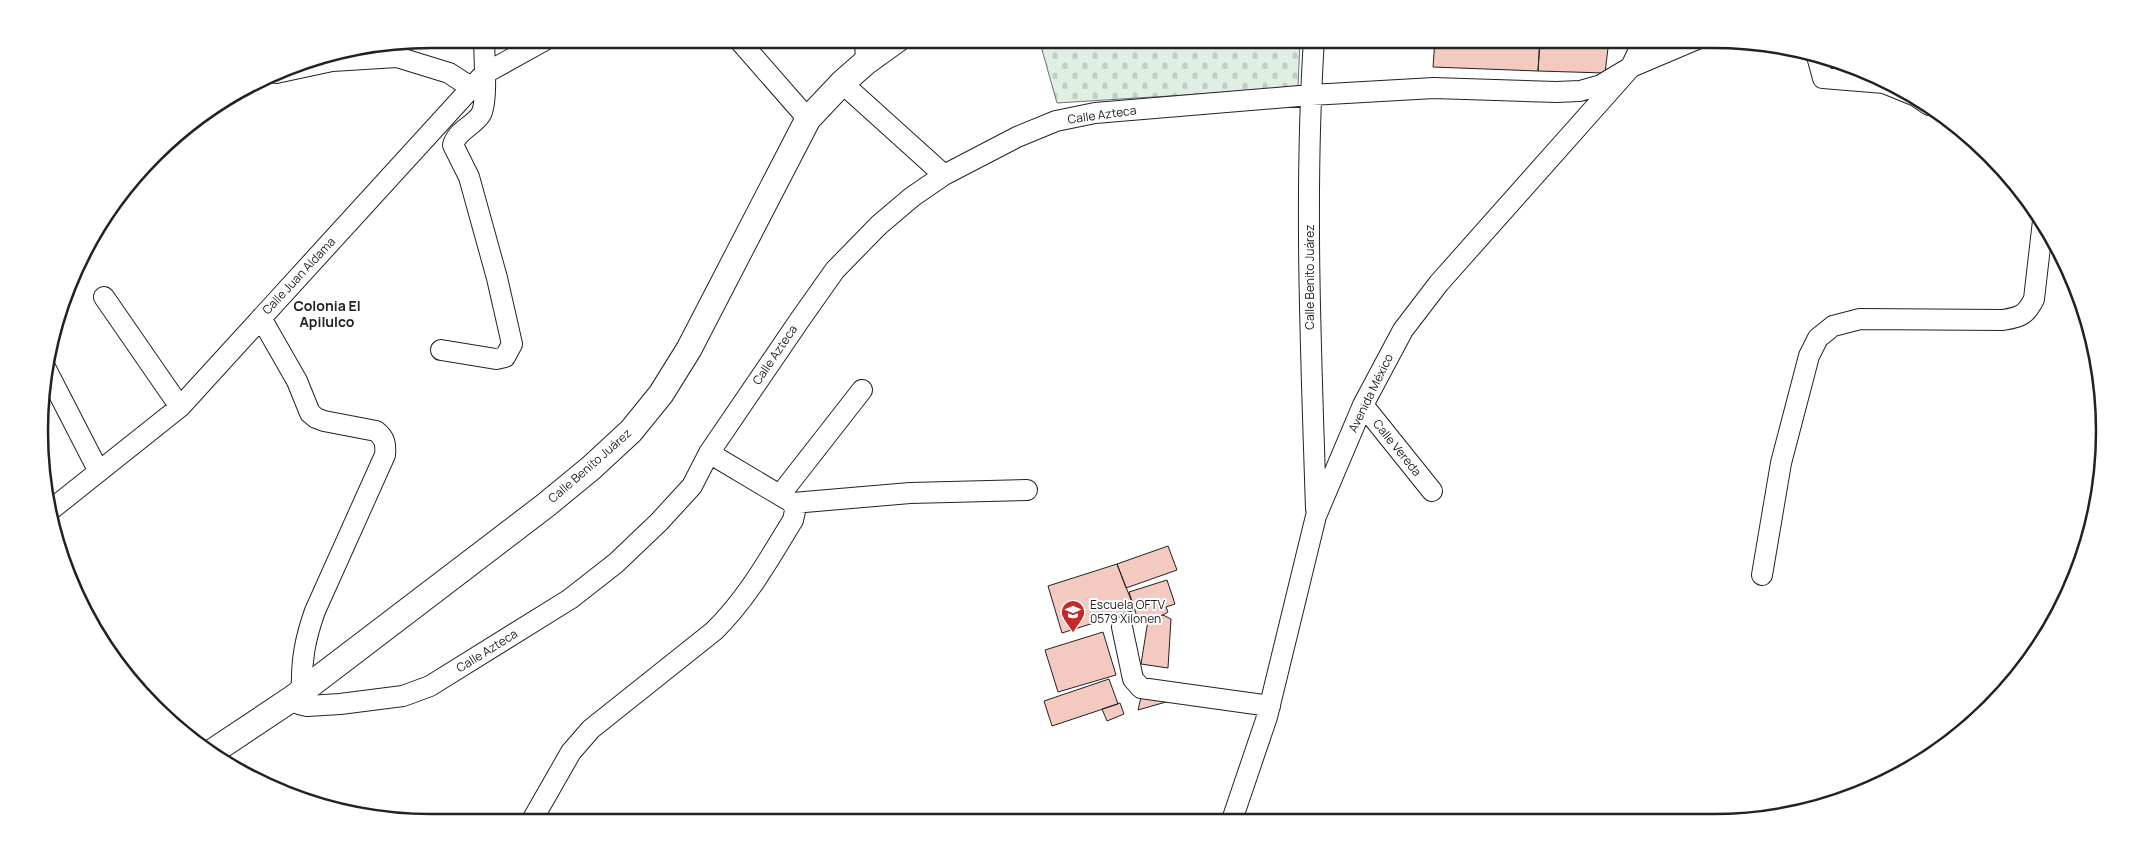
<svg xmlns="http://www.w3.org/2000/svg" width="2144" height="861" viewBox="0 0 2144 861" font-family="Manrope,sans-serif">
<defs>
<pattern id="cemetery-stones" width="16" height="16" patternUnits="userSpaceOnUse" patternTransform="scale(1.25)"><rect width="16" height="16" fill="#e0efe3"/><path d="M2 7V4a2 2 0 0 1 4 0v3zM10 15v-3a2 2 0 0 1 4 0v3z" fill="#c0cdc2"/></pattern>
</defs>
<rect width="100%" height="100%" fill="#fff"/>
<!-- cemetery -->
<path fill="url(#cemetery-stones)" stroke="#6f6f6f" d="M1039,39H1300L1298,88L1057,103Z"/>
<!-- building -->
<path fill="#f3c9c0" stroke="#222" d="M1435,39H1540L1538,71L1433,67Z
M1540,39L1609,40L1605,73L1538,71Z
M1168,546L1177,570L1126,588L1117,564Z
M1117,564L1135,610L1062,633L1048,586Z
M1167,580L1175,604L1166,607L1168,612L1163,615L1139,623L1129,592Z
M1163,615L1171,619L1168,668L1141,664L1148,620Z
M1103,632L1116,675L1058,692L1045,650Z
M1109,679L1118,704L1052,726L1044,701Z
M1142,693L1173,700L1138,710Z
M1120,703L1124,714L1107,721L1102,709Z"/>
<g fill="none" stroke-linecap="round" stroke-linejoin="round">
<!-- minor casing -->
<g stroke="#222" stroke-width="22">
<path id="minor" d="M738,39L808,119
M865,39L866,62
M1314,39C1304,195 1311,352 1316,509
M1817,56L1823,78L1884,83L1916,96L1929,105
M276,73L332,61L397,57L449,73L472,88
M842,83L944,175
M104,297L180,407
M261,318L297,381L310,413L316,418L324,421L376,431C385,438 386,444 385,455L315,611C305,639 301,661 302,691
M441,350L496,359L505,357L512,344L497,278L469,177L453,145C457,130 474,126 481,114C488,102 484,54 484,39
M45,367L98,470
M1363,405L1432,491
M780,495L862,390
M793,503L910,493L1027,490
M48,512L180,407L484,74L547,39
M1762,575L1781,463L1809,356L1818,338L1833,326L1860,319L2003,320C2021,317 2026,315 2034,299L2043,221
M1122,627L1133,679L1141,688L1270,706
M293,698L299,704L307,706L340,704L403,696L430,686L570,599L616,563L659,522L692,486L709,453L799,321L835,270L879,225L912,197L944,175L1017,137L1056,121L1095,113L1311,95L1434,88L1556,92L1580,91L1601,85L1631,67L1697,39
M1232,820L1267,717L1316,516L1363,405L1403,330L1439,283L1631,67L1644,39
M531,822L571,752L591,729L714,631C747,599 769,559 793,520L795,511L793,503L709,453"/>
</g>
<!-- major casing -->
<g stroke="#222" stroke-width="27">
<path id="major" d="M212,752L293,698L546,505L591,468L631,431L661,394L689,349L808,119L842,83L866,62L898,39"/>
</g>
<!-- minor -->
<use href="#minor" stroke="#fff" stroke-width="20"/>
<!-- major -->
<use href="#major" stroke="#fff" stroke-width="25"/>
</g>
<!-- icons -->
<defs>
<g id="school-pin" transform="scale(1.25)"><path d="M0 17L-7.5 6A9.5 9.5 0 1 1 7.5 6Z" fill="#c62828" stroke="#fff"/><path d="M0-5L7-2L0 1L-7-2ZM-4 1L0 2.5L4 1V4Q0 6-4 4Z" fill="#fff"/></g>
</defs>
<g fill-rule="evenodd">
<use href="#school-pin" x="1073" y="612"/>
</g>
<g text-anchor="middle" stroke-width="4" stroke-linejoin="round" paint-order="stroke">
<!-- street labels -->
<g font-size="12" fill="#222" stroke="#fff">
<text transform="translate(1102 115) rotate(-8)" y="4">Calle Azteca</text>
<text transform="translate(299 276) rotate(-47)" y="4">Calle Juan Aldama</text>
<text transform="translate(1310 277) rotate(-90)" y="4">Calle Benito Juárez</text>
<text transform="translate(775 355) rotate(-56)" y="4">Calle Azteca</text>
<text transform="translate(1371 393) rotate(-64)" y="4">Avenida México</text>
<text transform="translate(1397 448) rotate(51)" y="4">Calle Vereda</text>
<text transform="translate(590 466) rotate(-41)" y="4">Calle Benito Juárez</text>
<text transform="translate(487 651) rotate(-32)" y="4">Calle Azteca</text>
</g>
<!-- poi labels -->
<g font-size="12" fill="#222" stroke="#fff" text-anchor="start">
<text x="1090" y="609">Escuela OFTV<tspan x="1090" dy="14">0579 Xilonen</tspan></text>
</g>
<!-- neighbourhood labels -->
<g font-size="14" font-weight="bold" fill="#222" stroke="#fff">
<text x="327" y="311">Colonia El<tspan x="327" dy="16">Apilulco</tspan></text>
</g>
</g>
<!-- crop -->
<path d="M0 0H2144V861H0ZM431 48H1713A383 383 0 0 1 2096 431V431A383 383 0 0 1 1713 814H431A383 383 0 0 1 48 431V431A383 383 0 0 1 431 48Z" fill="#fff" fill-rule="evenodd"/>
<path fill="none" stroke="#222" stroke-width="2.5" d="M431 48H1713A383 383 0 0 1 2096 431V431A383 383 0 0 1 1713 814H431A383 383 0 0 1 48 431V431A383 383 0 0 1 431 48Z"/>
</svg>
